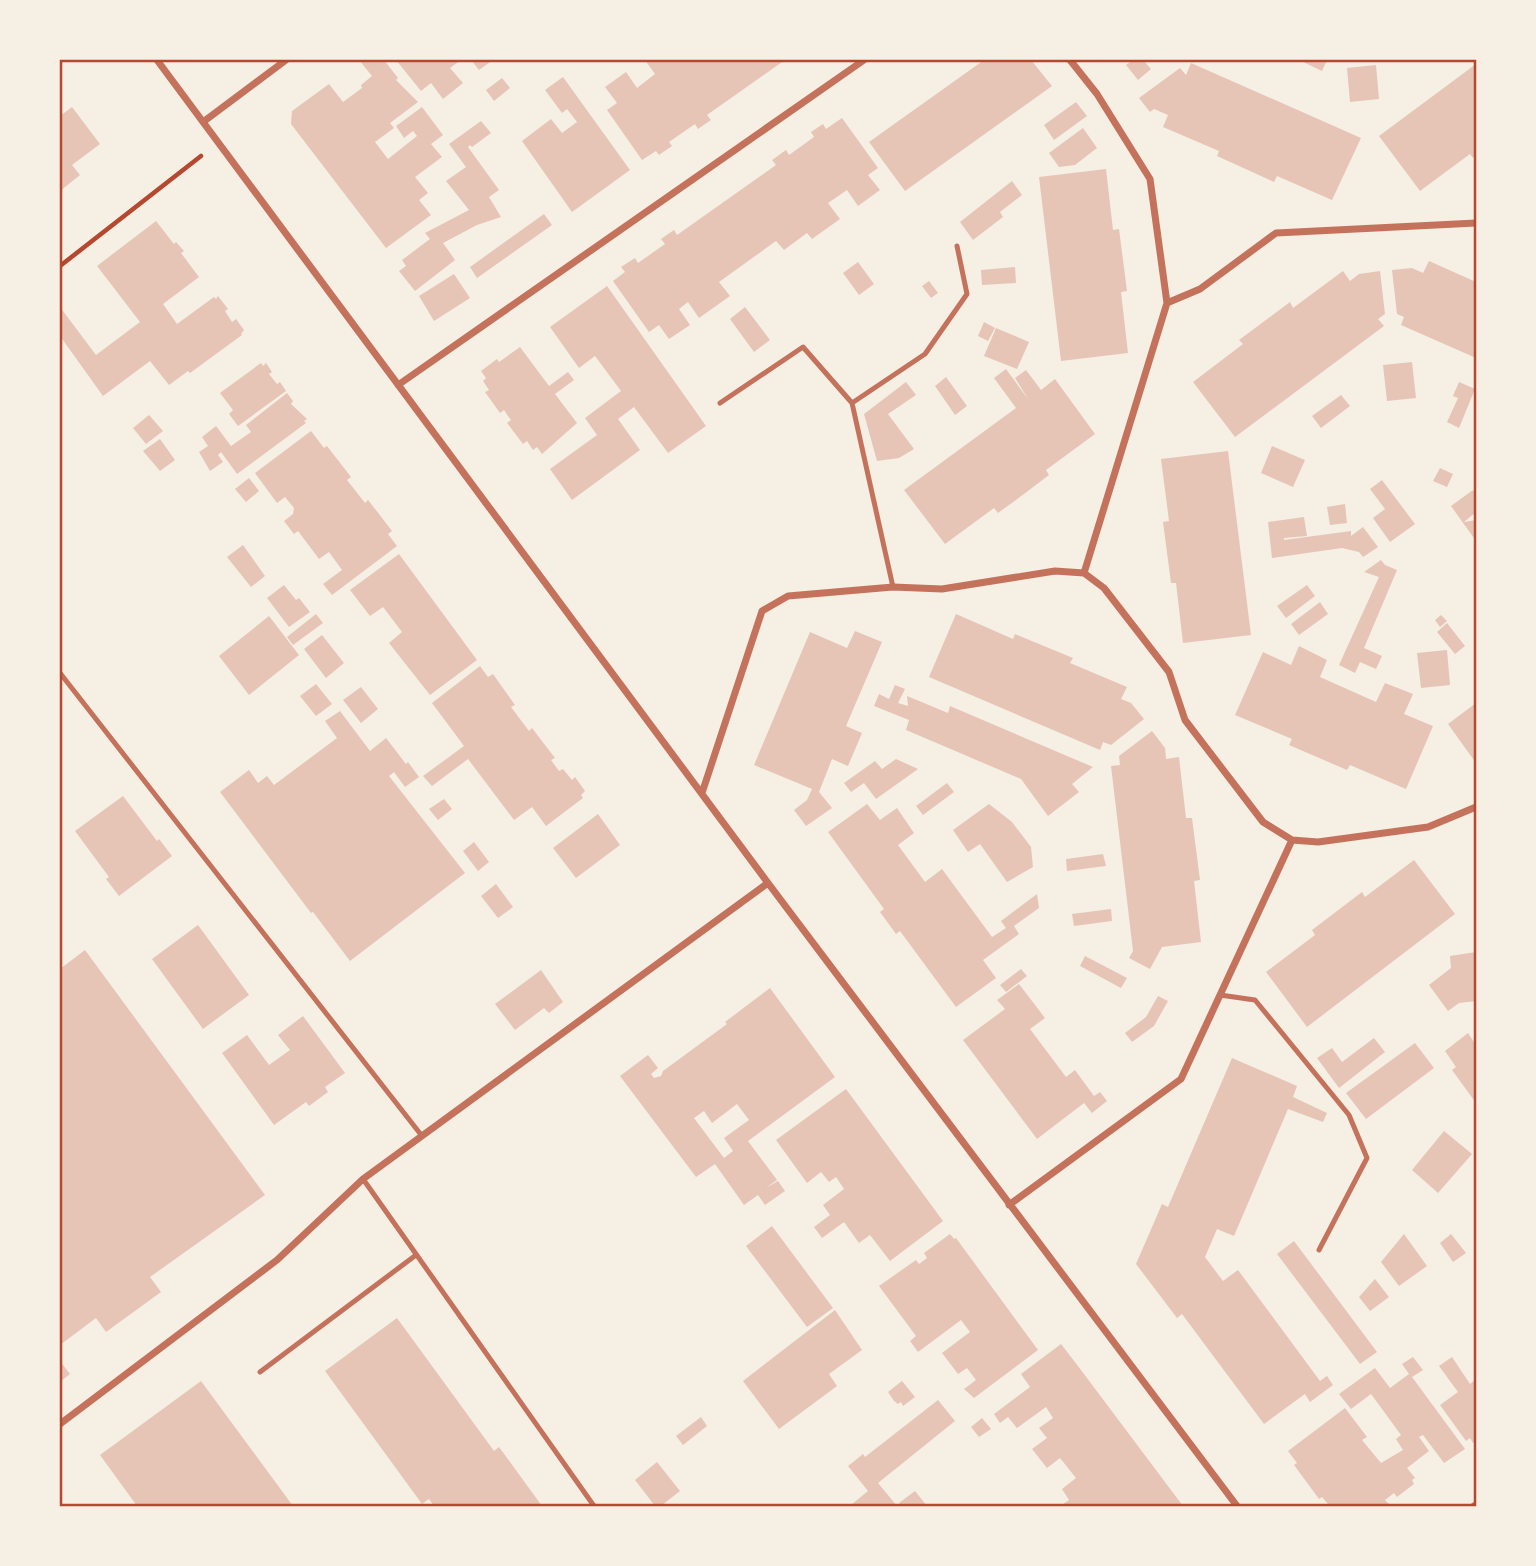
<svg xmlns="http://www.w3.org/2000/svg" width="1536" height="1566" viewBox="0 0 1536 1566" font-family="'Space Grotesk',sans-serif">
<rect width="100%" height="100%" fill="#f6efe4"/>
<!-- building -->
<path fill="#e6c5b7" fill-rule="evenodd" d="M359,60H384L398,78L396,80L418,102L390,123L394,128L375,142L388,159L417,136L413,131L404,138L396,126L422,107L443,135L431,144L442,157L415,177L428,193L419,200L431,215L386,248L291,124L292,111L329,84L343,102L362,88L361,85L372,76Z
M396,60H461L450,68L463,83L443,99L431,83L421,91Z
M471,60H493L479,70Z
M645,60H785L707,115L711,120L698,129L695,124L669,142L672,146L659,155L656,151L642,160L607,110L617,103L605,87L626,72L637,88L655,74Z
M984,60H1031L1052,86L905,191L869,142Z
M1133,60H1143L1151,69L1138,80L1126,65Z
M1299,60H1327L1322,71Z
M1191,63L1361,138L1332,200L1277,176L1274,182L1217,156L1219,151L1163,127L1168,115L1154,109L1150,112L1139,98L1180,68L1186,75Z
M1476,64V156L1473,158L1470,154L1420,191L1379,136Z
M1376,65L1379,99L1350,102L1347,68Z
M563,77L630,170L572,212L522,141L551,119L562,133L577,122L567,109L562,113L545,90Z
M502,78L510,88L494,101L486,90Z
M1076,102L1087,116L1054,140L1044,125Z
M72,107L100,144L72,165L80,175L60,191V116Z
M842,118L878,168L868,175L880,190L858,206L847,190L828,203L840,219L812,239L807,233L784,250L776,241L719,282L730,296L699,318L688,302L679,309L690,325L669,339L659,325L649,332L613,281L625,272L621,267L635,258L638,263L665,244L661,239L674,230L677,235L776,165L772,160L786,150L789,155L814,137L811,132L823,124L826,129Z
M481,121L491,133L472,147L470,145L468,147L499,190L489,197L501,217L477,225L443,243L455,260L415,291L399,271L406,266L402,260L430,239L425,233L469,210L446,181L466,167L449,144Z
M1083,128L1097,148L1075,165L1059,167L1049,153Z
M1106,169L1113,230L1119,229L1127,291L1121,292L1128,353L1061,361L1039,177Z
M1012,181L1022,195L1000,212L1003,217L973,240L960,222Z
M544,214L552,225L477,278L470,267Z
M156,221L174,244L176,242L184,251L181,253L199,277L163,304L177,324L214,297L216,299L218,296L228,309L225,311L232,322L236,319L244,330L241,334L242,335L190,373L188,371L169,385L150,361L103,396L60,336V307L96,355L140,322L97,266Z
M1429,261L1476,282V358L1401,325L1404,317L1397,314L1392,270L1412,268L1423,273Z
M858,262L874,284L859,295L843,273Z
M1015,267L1016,283L982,285L981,270Z
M1343,271L1350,281L1359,274L1380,271L1385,314L1378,319L1384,326L1235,437L1193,382L1243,344L1239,340L1290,302L1293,308Z
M454,274L470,298L434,321L419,296Z
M929,281L938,293L931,298L922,286Z
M607,286L706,426L668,453L634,407L618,419L640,450L572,500L550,469L597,435L585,418L621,391L595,356L579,368L550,327Z
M745,307L770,340L754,352L730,319Z
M984,322L995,328L988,341L978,336Z
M996,328L1029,342L1017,369L984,356Z
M520,347L549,386L568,372L574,380L555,394L577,423L542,454L537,447L533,450L527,441L523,444L507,423L511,420L508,416L504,410L500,413L485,392L489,390L483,381L486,378L481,371L497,359L499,362Z
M1412,362L1416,398L1387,401L1383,365Z
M261,363L263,366L266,363L272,372L269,374L277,384L280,382L286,391L238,426L229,414L233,410L220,393Z
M1006,369L1028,399L1015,378L1026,370L1041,390L1055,379L1095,434L1046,470L1049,475L1024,494L998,513L994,508L945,544L904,490L1016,408L994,378Z
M946,377L967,406L955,415L935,386Z
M906,382L916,395L888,414L914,449L899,458L877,461L864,414Z
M1459,382L1475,389L1459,428L1447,422L1458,398L1453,396Z
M287,393L293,401L291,404L307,419L304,421L306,423L237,474L221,452L218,455L223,462L210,471L199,452L208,446L202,437L216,426L231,446L251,432L246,425Z
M1341,395L1350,406L1321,428L1312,416Z
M149,415L163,431L146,444L133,428Z
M311,431L324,448L327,446L351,477L347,480L365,503L368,500L379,514L392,531L388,534L397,546L332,595L323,584L342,570L329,552L319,559L298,531L294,534L284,521L293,514L294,508L285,497L277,503L255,473Z
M160,439L175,460L160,471L143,451Z
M1272,446L1305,460L1293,487L1261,473Z
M1228,451L1251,635L1183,643L1176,583H1171L1163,522L1169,521L1161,459Z
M1440,468L1453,474L1447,487L1433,481Z
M249,478L259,491L246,502L235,489Z
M1382,480L1415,524L1390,542L1373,518L1385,509L1370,489Z
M1473,490L1476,494V512L1464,522L1476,520V541L1451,506Z
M1345,504L1347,523L1330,525L1327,507Z
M1304,517L1307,536L1284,538V540L1351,531V536L1363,527L1378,547L1363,557L1359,552L1342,548L1272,558L1268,522Z
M243,545L265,576L251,587L227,557Z
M399,554L477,660L430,695L389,643L402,632L383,607L370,616L350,590Z
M1381,560L1385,565L1397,570L1364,648L1382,656L1376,669L1360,662L1355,673L1339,665L1379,577L1364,572Z
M284,585L296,600L299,598L310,612L289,627L267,598Z
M1307,585L1315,596L1286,618L1277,606Z
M1320,602L1328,614L1299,635L1291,624Z
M316,614L323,623L293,645L287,637Z
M956,614L1013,639L1015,634L1073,658L1070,663L1127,687L1121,699L1131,703L1144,719L1111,745L1103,742L1100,750L929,677Z
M1441,615L1447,621L1440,627L1435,620Z
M269,616L299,655L249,695L219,656Z
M1447,623L1465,646L1455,654L1437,632Z
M855,631L882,642L846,726L862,733L848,766L832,759L819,792L832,808L806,826L794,810L807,800L812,789L754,765L810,632L847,648Z
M322,635L344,663L326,678L304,649Z
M1299,646L1327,660L1320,677L1376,702L1385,683L1413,694L1404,714L1433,726L1406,789L1350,765L1347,770L1289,745L1292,739L1235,715L1263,652L1291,665Z
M1447,650L1450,685L1421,688L1417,653Z
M480,666L488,677L493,674L515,705L511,707L529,731L532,728L555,758L551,760L559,771L563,769L572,780L575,777L585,791L581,795L583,798L546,826L532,807L514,820L468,759L432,786L423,776L464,746L432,703Z
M316,684L332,704L316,716L300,696Z
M895,685L905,689L898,703L908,706L907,696L948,713L950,706L1093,767L1072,784L1079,792L1048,816L1021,779L906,730L909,720L874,706L879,694L889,699Z
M361,687L378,709L361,723L343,700Z
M1476,703V763L1448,724Z
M340,711L370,751L386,738L406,764L408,762L419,777L405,787L394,772L389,776L465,873L350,961L313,912L311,913L220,792L249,770L258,783L267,776L274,785L337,738L325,721Z
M1152,731L1165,748L1166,759L1179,757L1186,818H1192L1200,880L1194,881L1201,942L1162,947L1150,969L1129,958L1133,951L1111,766L1120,765L1119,756Z
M896,759L918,769L876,799L864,783L851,792L844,783L875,761L882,769Z
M947,783L954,792L923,815L916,806Z
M123,796L157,841L159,839L172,856L119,896L106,879L109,877L75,831Z
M444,799L452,809L438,820L429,809Z
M867,804L880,820L897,808L914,833L898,845L925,882L942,869L992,937L1006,928L1001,921L1037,894L1039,908L1014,926L1019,934L983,960L996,978L956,1007L900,931L896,934L880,912L884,909L828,832Z
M989,804L1012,822L1031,847L1033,867L1007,882L980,844L968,852L953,830Z
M598,814L620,845L576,878L553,848Z
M474,842L489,862L478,871L463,851Z
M1103,854L1106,866L1067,871L1066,859Z
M1414,860L1455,914L1307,1027L1266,972L1315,935L1312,930L1362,892L1365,897Z
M496,884L513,907L498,918L481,896Z
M1111,909L1112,921L1074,926L1072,914Z
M198,925L249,995L203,1029L152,959Z
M85,950L265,1195L150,1277L161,1292L106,1332L96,1318L60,1345V969Z
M1476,952V1001L1459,1003L1448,1011L1429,985L1451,968L1450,956Z
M1085,956L1127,978L1121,988L1080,966Z
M1021,969L1027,976L1006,992L1000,985Z
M541,970L563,1002L549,1013L544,1008L515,1030L495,1004Z
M1019,984L1045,1018L1030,1029L1066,1077L1075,1070L1094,1096L1100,1092L1107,1101L1092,1113L1084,1103L1037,1139L963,1040L1005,1009L997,1000Z
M770,988L835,1077L748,1141L777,1180L766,1188L778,1181L785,1191L765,1205L758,1195L744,1205L715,1164L696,1177L620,1076L648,1055L658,1068L651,1074L654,1078L661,1076L663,1071L727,1024L725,1022ZM737,1104L749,1120L724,1138L733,1151L724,1158L694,1118L704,1111L712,1123Z
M1158,996L1168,1001L1154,1026L1132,1042L1125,1033L1146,1017Z
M303,1016L345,1073L325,1087L328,1092L309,1106L306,1102L274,1125L222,1053L247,1035L269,1065L290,1050L278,1035Z
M1468,1033L1476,1045V1103L1452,1070L1456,1067L1445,1051Z
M1374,1038L1385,1052L1339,1088L1317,1058L1332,1048L1342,1062Z
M1415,1043L1434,1068L1366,1119L1346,1093Z
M1232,1058L1297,1086L1293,1097L1327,1113L1323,1122L1288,1109L1234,1236L1217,1229L1205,1257L1223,1281L1238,1270L1320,1381L1327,1376L1333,1385L1310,1402L1305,1394L1264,1424L1182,1314L1177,1318L1136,1264L1162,1204L1168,1207Z
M846,1089L943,1221L890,1261L870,1235L859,1243L844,1222L822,1238L814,1227L830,1215L823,1205L844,1189L836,1177L829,1182L821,1172L807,1183L776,1140Z
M1444,1131L1472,1154L1438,1193L1412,1170Z
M772,1226L833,1308L807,1327L746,1246Z
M950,1234L954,1239L956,1238L1038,1350L974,1398L964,1389L976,1380L967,1368L958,1374L942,1353L970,1332L961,1320L918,1352L910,1341L916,1336L879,1286L916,1260L919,1264L927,1258L924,1253Z
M1404,1234L1427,1266L1399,1286L1381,1262Z
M1451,1234L1466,1253L1453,1262L1440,1243Z
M1294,1241L1377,1352L1360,1364L1277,1254Z
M1375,1279L1389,1297L1370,1311L1359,1297Z
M835,1310L862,1350L829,1374L837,1386L779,1429L743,1381Z
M397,1318L494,1451L499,1447L542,1506H434L429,1499L422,1504L325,1371Z
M1061,1344L1078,1366L1183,1506H1060L1069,1500L1062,1489L1076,1478L1060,1458L1047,1468L1032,1449L1047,1438L1039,1428L1053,1418L1046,1407L1017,1428L1008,1417L1000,1423L994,1414L1030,1387L1021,1374Z
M1413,1357L1423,1370L1412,1377L1465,1449L1444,1463L1423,1435L1419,1437L1429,1451L1407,1468L1415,1478L1412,1480L1414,1484L1397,1497L1394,1493L1385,1500L1389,1504L1385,1506H1325L1328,1504L1322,1497L1319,1499L1294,1465L1297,1463L1288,1451L1345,1408L1367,1437L1362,1440L1381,1463L1403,1450L1396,1439L1401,1435L1371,1394L1351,1409L1339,1394L1375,1368L1390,1388L1409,1374L1402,1364Z
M1452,1357L1470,1384L1476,1379V1441L1473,1443L1470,1438L1466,1441L1440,1405L1458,1392L1439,1366Z
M60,1361L70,1374L60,1382Z
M201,1381L293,1506H137L100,1455Z
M902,1381L915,1397L903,1406L901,1402L898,1404L894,1401L888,1392Z
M938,1400L955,1421L878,1483L897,1506H852L851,1505L868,1491L848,1466L863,1454L865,1457Z
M701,1417L707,1426L683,1445L676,1436Z
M982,1418L991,1429L979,1437L971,1427Z
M657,1462L680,1491L661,1506H655L635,1480Z
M915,1491L927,1506H901L899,1503Z"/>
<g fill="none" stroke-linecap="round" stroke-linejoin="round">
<!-- path -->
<path stroke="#b5482f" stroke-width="4.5" d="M60,266L201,156"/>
<!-- service -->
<path stroke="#c5725c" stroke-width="5" d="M720,403L803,347L852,403
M893,587L852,403L925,354L967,294L957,246
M60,673L422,1136
M1220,995L1255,1000L1349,1115L1367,1158L1319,1250
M363,1179L594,1506
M260,1372L416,1255"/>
<!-- minor -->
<path stroke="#c5725c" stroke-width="7" d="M157,60L768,883L1237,1506
M1070,60L1097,94L1150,179L1167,303
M203,122L286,60
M398,385L864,60
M1084,573L1104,588L1169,672L1185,720L1263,822L1292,840L1318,842L1428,827L1476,807
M702,793L762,611L788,596L893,587L942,589L1055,571L1084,573L1167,303L1200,289L1276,233L1476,223
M1009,1205L1181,1079L1292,840
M60,1424L277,1260L363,1179L768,883
M1474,1506L1476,1505"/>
</g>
<!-- border -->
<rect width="1536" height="1566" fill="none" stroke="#f6efe4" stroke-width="122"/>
<rect x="61" y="61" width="1414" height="1444" fill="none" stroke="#b5482f" stroke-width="2.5"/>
</svg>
